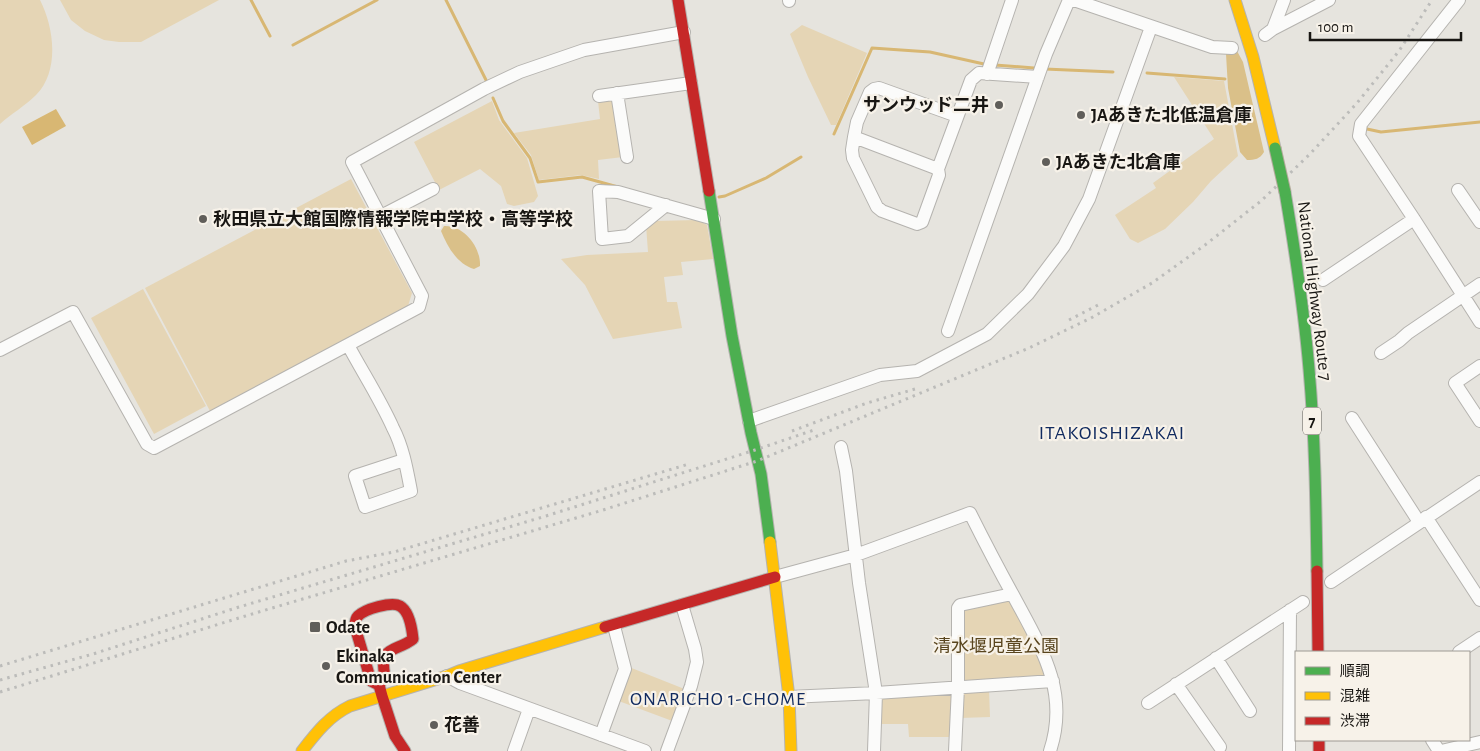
<svg xmlns="http://www.w3.org/2000/svg" width="1480" height="751" viewBox="0 0 1480 751" font-family="'Alegreya Sans','Noto Sans JP',sans-serif">
<rect width="100%" height="100%" fill="#e6e4de"/>
<!-- green -->
<path fill="#e5d5b5" d="M0,0H40C54,27 60,71 36,95C25,106 11,114 0,124Z
M60,0H219L141,42H119L104,40L85,31L71,20Z
M802,25L867,53L836,125H831L808,77L790,34Z
M1174,77L1224,81L1238,156L1211,181L1193,202L1165,229L1138,243L1130,239L1115,215L1156,188L1153,183L1214,139Z
M611,100L614,101L623,157L598,160L599,179L581,175L539,180L531,155L514,133L600,119L598,101Z
M492,101L499,120L527,158L538,196L534,202L514,206L507,204L501,186L480,169L439,190L414,142Z
M351,179L412,293L408,306L210,411L145,288Z
M698,220L707,225L713,259L681,262L683,275L664,277L667,302H677L682,328L613,339L585,285L561,259L587,255L648,252L646,225L654,221Z
M143,289L206,406L154,434L91,318Z
M1012,598L1035,641L1048,680L961,685L962,607Z
M629,667L687,690L675,722L616,700Z
M989,689L990,717L960,718L964,691Z
M947,692L952,695L950,737H909L908,724H880L879,701L883,696Z"/>
<!-- forest -->
<path fill="#dac089" d="M1230,51H1237L1243,62L1264,152C1260,159 1255,160 1247,160L1240,152L1228,88L1226,54Z
M444,226C464,225 481,247 480,266L474,269C457,264 447,246 441,231Z"/>
<!-- water -->
<path fill="#d8b773" d="M56,109L66,126L32,145L22,127Z"/>
<g fill="none" stroke-linecap="round" stroke-linejoin="round">
<!-- stream -->
<path stroke="#d8b773" stroke-width="3" d="M251,0L270,36
M446,0L486,80
M293,45L377,0
M995,65L1034,68
M1045,69L1113,72
M1147,73L1225,79
M493,98L503,121L530,158L538,182L582,177L618,187
M1367,129L1381,132L1480,122
M834,134L872,48L930,52L984,64
M719,197L725,196L766,178L801,157"/>
<!-- street casing -->
<g stroke="#b5b3af" stroke-width="14">
<path id="street" d="M1074,0L1212,47L1232,48
M1459,0L1361,124L1359,136L1414,219L1480,322
M789,1V0
M1273,29L1284,0
M1265,35L1273,29L1329,0
M987,74L1012,0
M617,93L627,157
M599,96L691,83
M854,137L852,150L853,158L877,207L882,211L917,224L922,222L939,175L938,169L971,80L979,73L1038,77
M938,169L854,137L857,122L870,92L874,89L879,88L957,116
M1458,190L1480,222
M666,205L628,236L602,239L599,191L618,192L714,219
M381,216L433,189
M1323,280L1414,219
M948,331L1046,54L1069,0
M348,345C363,373 380,399 393,428C403,447 407,470 411,491L365,507L355,476L404,460
M0,350L73,312L147,444L154,448L419,307L422,296L352,162L484,89L520,72L584,50L684,32
M1381,353L1399,341L1408,333L1480,284
M1480,366L1455,383L1480,421
M1352,418L1419,522
M749,421L880,375L917,371L987,334L1028,294L1064,246L1089,199L1151,27
M841,447L846,471L859,583L876,693L874,751
M1426,517L1480,600
M775,577L856,555L970,513C984,541 998,568 1013,595C1040,646 1070,691 1050,751
M1331,582L1480,482
M1459,652L1480,638
M1216,658L1250,711
M447,676L460,683L645,751
M1176,684L1220,747
M789,697L876,693L1053,681
M1148,703L1303,602
M601,735L625,669L614,626
M1432,740L1439,751
M514,751L529,709
M667,751L691,686L697,662L695,649L682,605
M955,751L958,687V608L960,605L1012,594
M1289,751L1290,610
M1441,751L1480,742"/>
</g>
<!-- fast casing -->
<g stroke="#b5b3af" stroke-width="13">
<path id="fast" d="M709,191L732,336L751,433L761,474L770,542
M1285,192C1295,251 1304,310 1309,369C1315,437 1316,504 1317,571"/>
</g>
<!-- slow casing -->
<g stroke="#b5b3af" stroke-width="13">
<path id="slow" d="M1235,0L1253,57L1275,148
M770,542L789,697L791,751
M302,751C316,733 329,716 350,706L447,676L459,671L605,627"/>
</g>
<!-- jam casing -->
<g stroke="#b5b3af" stroke-width="13">
<path id="jam" d="M678,0L709,191
M1317,571L1318,652
M605,627L775,577
M379,685L385,676C378,645 397,652 413,639C412,629 409,611 400,606C392,601 365,609 358,616C355,619 355,623 355,627L371,681L379,685L382,696
M382,696L395,736L405,751
M1319,740V751"/>
</g>
<!-- street -->
<use href="#street" stroke="#fbfbfa" stroke-width="12"/>
<!-- fast -->
<use href="#fast" stroke="#4caf50" stroke-width="11"/>
<!-- slow -->
<use href="#slow" stroke="#ffc107" stroke-width="11"/>
<!-- jam -->
<use href="#jam" stroke="#c62828" stroke-width="11"/>
<!-- rail -->
<path stroke="#bcbcba" stroke-width="3" stroke-dasharray="2.5 5" stroke-linecap="butt" d="M1069,320L1102,303
M792,431L867,403L915,389
M0,666L346,561L394,552L689,464
M0,680L93,654L239,607L546,516L755,450L814,430
M0,692L242,617L603,510L757,461L1029,348L1091,318L1152,283L1205,245L1261,201L1310,154L1357,103L1399,51L1432,0"/>
<!-- fast-bridge casing -->
<g stroke="#b2aa9a" stroke-width="13" stroke-linecap="butt">
<path id="fast-bridge" d="M1275,148L1285,192"/>
</g>
<!-- fast-bridge -->
<use href="#fast-bridge" stroke="#4caf50" stroke-width="11"/>
</g>
<!-- markers -->
<g fill="#605e5a" stroke="#f7f2e9" stroke-width="2">
<circle cx="999" cy="105" r="5"/>
<circle cx="1081" cy="115" r="5"/>
<circle cx="1046" cy="162" r="5"/>
<circle cx="203" cy="219" r="5"/>
<rect x="309" y="621" width="12" height="12" rx="2.5"/>
<circle cx="326" cy="666" r="5"/>
<circle cx="434" cy="725" r="5"/>
</g>
<g text-anchor="middle" stroke-width="4.5" stroke-linejoin="round" paint-order="stroke">
<!-- shield labels -->
<rect fill="#f7f2e9" stroke="#5b5853" stroke-width="1" x="1303" y="407.5" width="18" height="27" rx="4"/>
<g font-size="16" font-weight="bold" fill="#181613">
<text x="1312" y="427">7</text>
</g>
<!-- poi labels -->
<g font-size="18" font-weight="bold" fill="#181613" stroke="#f7f2e9" text-anchor="start">
<text x="989" y="111" text-anchor="end">サンウッド二井</text>
<text x="1091" y="121">JAあきた北低温倉庫</text>
<text x="1056" y="168">JAあきた北倉庫</text>
<text x="213" y="225">秋田県立大館国際情報学院中学校・高等学校</text>
<text x="326" y="633">Odate</text>
<text x="336" y="662">Ekinaka<tspan x="336" dy="21">Communication Center</tspan></text>
<text x="444" y="731">花善</text>
</g>
<!-- street labels -->
<g font-size="18" fill="#181613" stroke="#f7f2e9">
<text transform="translate(1315 291) rotate(83)" y="6">National Highway Route 7</text>
</g>
<!-- park labels -->
<g font-size="18" fill="#59451e" stroke="#f7f2e9">
<text x="996" y="652">清水堰児童公園</text>
</g>
<!-- neighbourhood labels -->
<g font-size="19" letter-spacing="1" fill="#112b60" stroke="#f7f2e9">
<text x="718" y="705">ONARICHO 1-CHOME</text>
</g>
<!-- quarter labels -->
<g font-size="20" letter-spacing="1" fill="#112b60" stroke="#f7f2e9">
<text x="1112" y="439">ITAKOISHIZAKAI</text>
</g>
</g>
<!-- legend -->
<rect x="1295" y="651" width="175" height="90" fill="#f7f2e9" stroke="#9e9a93"/>
<rect x="1305" y="667" width="25" height="8" fill="#4caf50" stroke="#9e9a93"/>
<text x="1340" y="676" font-size="15" fill="#181613">順調</text>
<rect x="1305" y="692" width="25" height="8" fill="#ffc107" stroke="#9e9a93"/>
<text x="1340" y="701" font-size="15" fill="#181613">混雑</text>
<rect x="1305" y="717" width="25" height="8" fill="#c62828" stroke="#9e9a93"/>
<text x="1340" y="726" font-size="15" fill="#181613">渋滞</text>
<!-- scale -->
<path d="M1310 32v8h151v-8" fill="none" stroke="#181613" stroke-width="2.5"/>
<text x="1318" y="32" font-size="15" fill="#181613" stroke="#f7f2e9" stroke-width="4" paint-order="stroke">100 m</text>
</svg>
